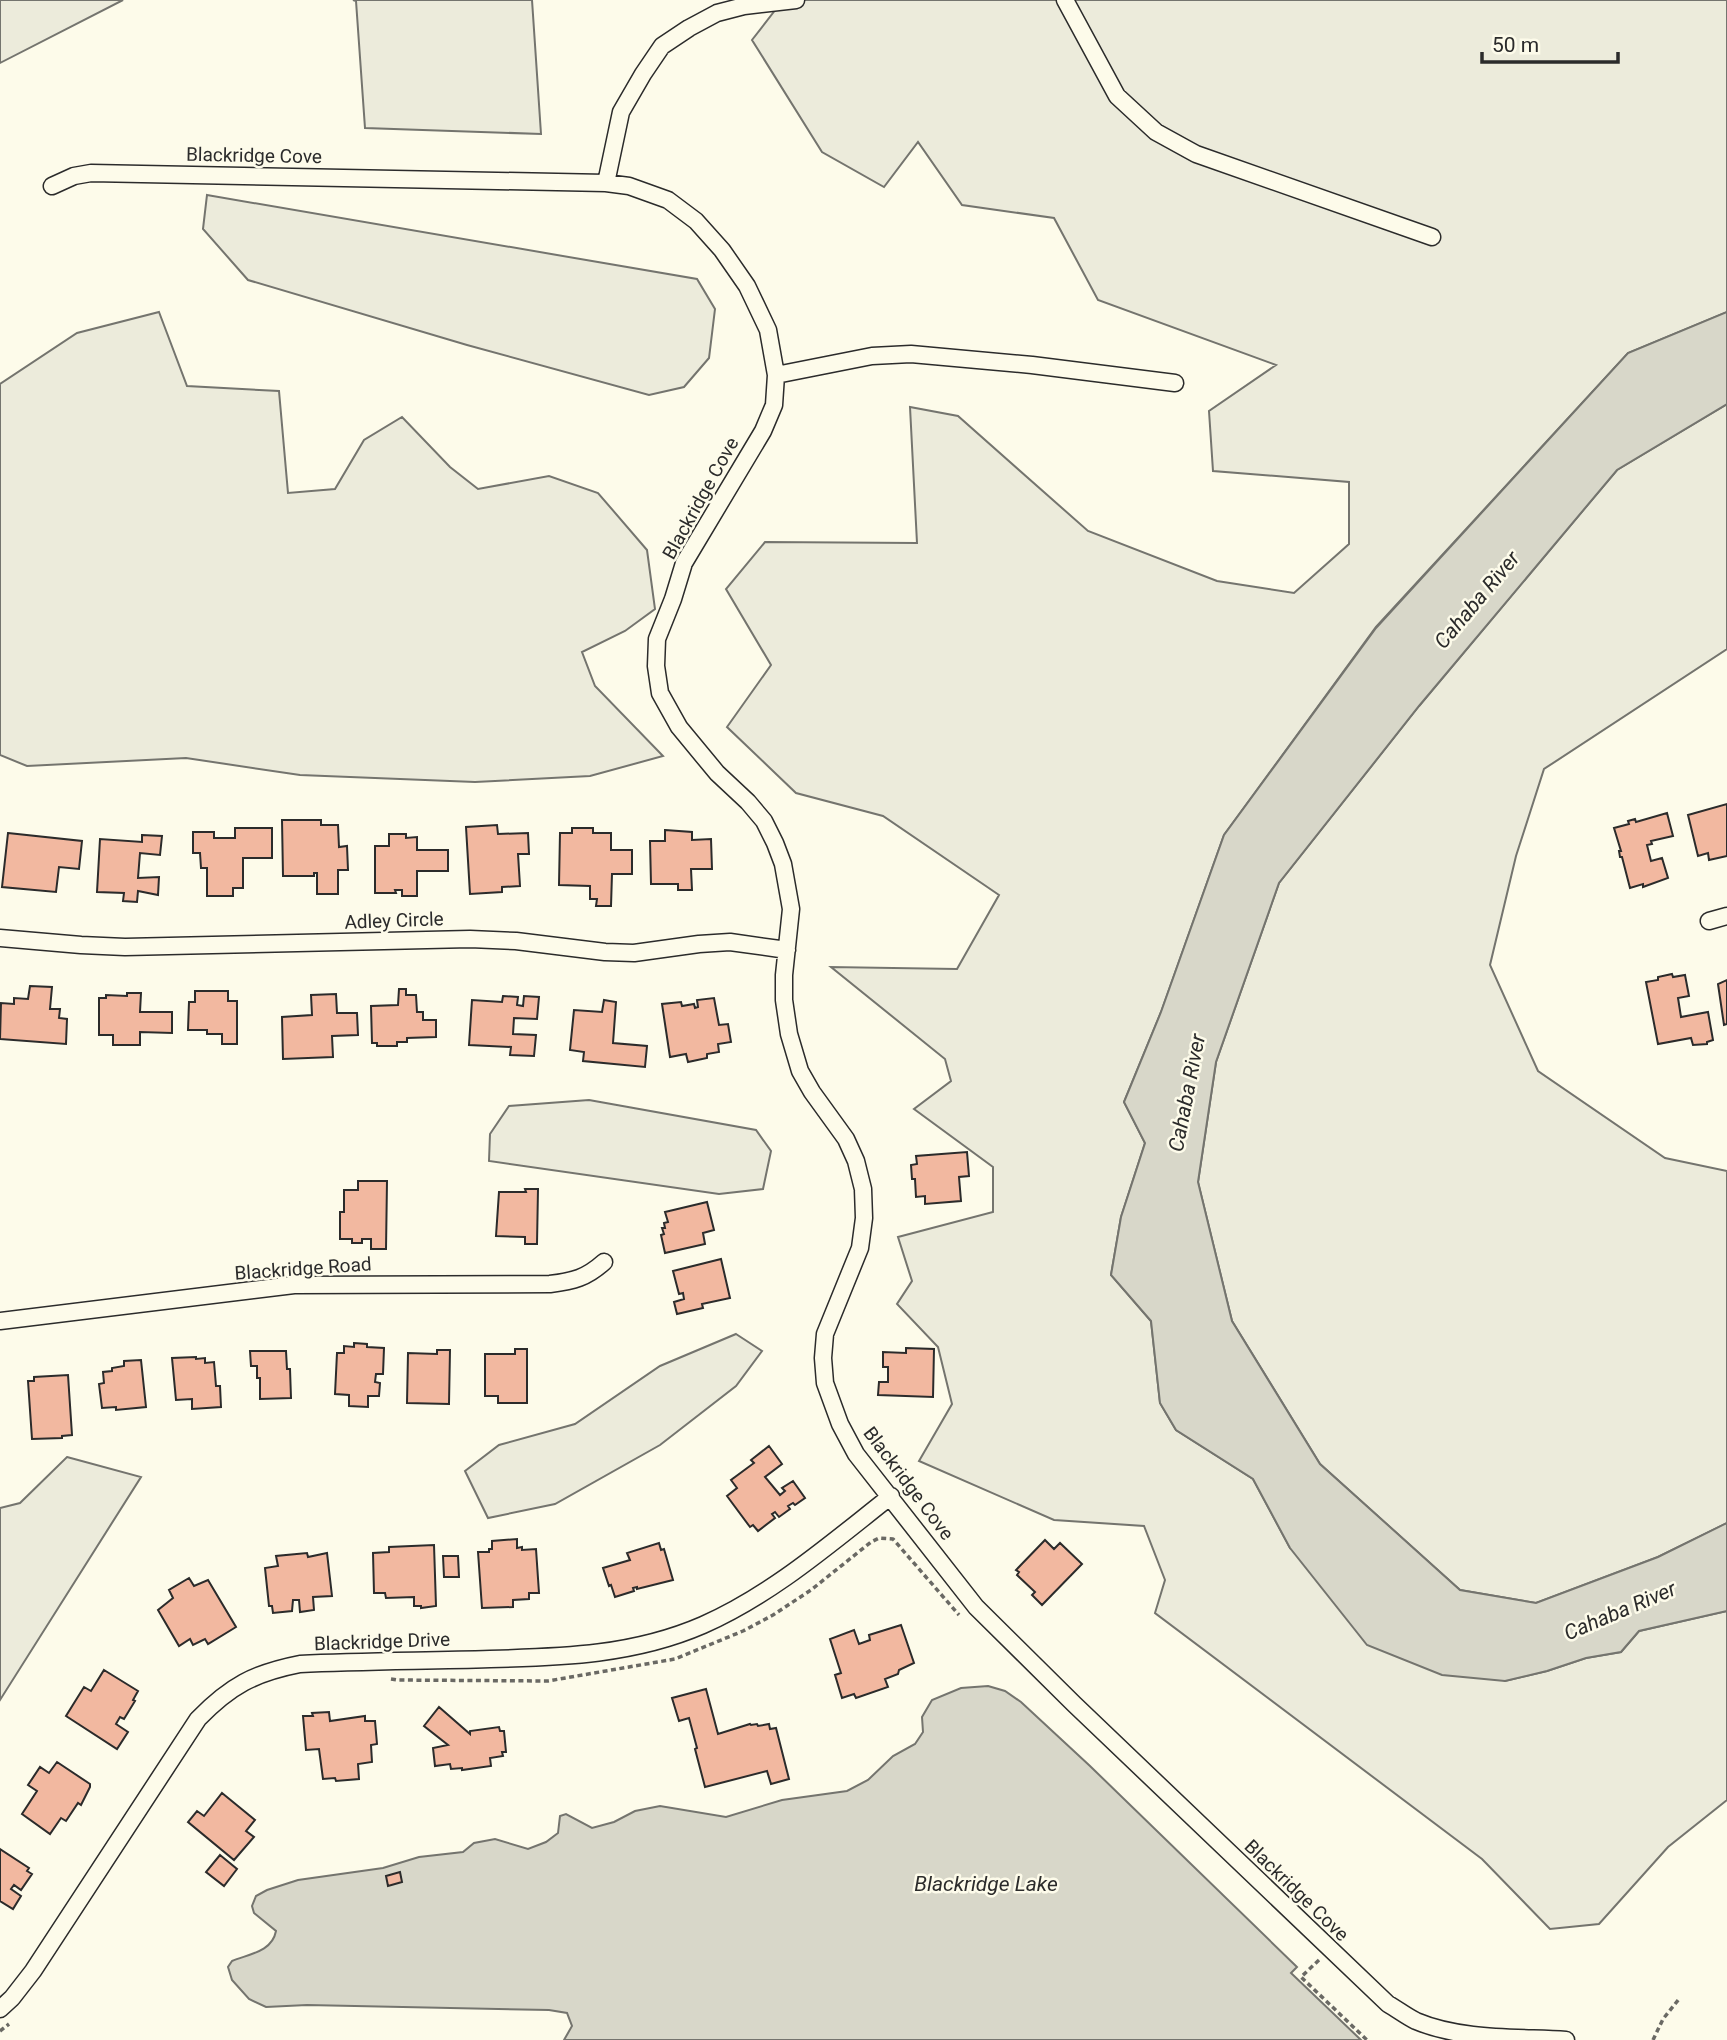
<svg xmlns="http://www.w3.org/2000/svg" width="1727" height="2040" viewBox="0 0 1727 2040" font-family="Roboto,sans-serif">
<rect width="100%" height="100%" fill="#fdfbea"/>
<!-- green -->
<path fill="#ecebdb" stroke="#74746e" stroke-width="2" d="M0,0H123L0,63Z
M353,0H532L541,134L365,128L356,1Z
M783,0H1727V312L1628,353L1376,627L1224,835L1161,1012L1124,1102L1145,1143L1121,1217L1111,1275L1151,1321L1160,1403L1176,1430L1253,1479L1290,1548L1505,1681L1547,1671L1586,1658L1621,1652L1639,1631L1727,1611V1800L1668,1847L1599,1924L1550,1929L1482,1859L1155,1613L1165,1580L1144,1526L1054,1520L919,1461L952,1404L938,1347L897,1304L912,1281L898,1237L993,1212V1167L914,1109L951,1081L945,1059L831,967L957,969L999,895L883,816L796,793L727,727L771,665L726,589L765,542L917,543L910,407L958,416L1088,531L1217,581L1294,593L1349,544V482L1213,471L1209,411L1276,365L1098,300L1054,218L962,205L918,142L884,187L822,152L752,40Z
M207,195L697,279L715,309L709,358L684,387L649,395L467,345L248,280L203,229Z
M159,312L187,386L279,391L288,493L335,489L364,440L402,417L450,467L478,489L549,476L598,493L647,550L655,609L625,631L582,652L595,686L663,756L590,776L475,782L300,775L186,758L27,766L0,755V384L77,333Z
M1727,404V649L1544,769L1516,856L1490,965L1538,1071L1665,1158L1727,1171V1523L1658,1557L1536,1603L1460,1590L1320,1464L1232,1321L1198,1182L1216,1062L1279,883L1419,706L1617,470Z
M589,1100L756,1130L771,1151L763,1189L719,1194L489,1161L490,1134L509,1106Z
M736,1334L762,1351L736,1386L660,1445L555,1504L488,1518L465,1471L499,1445L575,1424L660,1366Z
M67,1457L141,1477L0,1700V1508L20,1503Z"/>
<!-- water -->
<path fill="#d8d7c9" stroke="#74746e" stroke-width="2" d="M1727,312V404L1617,470L1419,706L1279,883L1216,1062L1198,1182L1232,1321L1320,1464L1460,1590L1536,1603L1658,1557L1727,1523V1611L1639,1631L1621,1652L1586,1658L1547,1671L1505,1681L1442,1675L1367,1645L1290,1548L1253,1479L1176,1430L1160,1403L1151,1321L1111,1275L1121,1217L1145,1143L1124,1102L1161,1012L1224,835L1376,628L1628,353Z
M988,1686L1005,1691L1021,1702L1090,1766L1297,1967L1291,1973L1361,2040H564L572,2026L567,2013L549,2010L307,2005L266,2007L249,1999L232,1980L228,1967L232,1961C249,1954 272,1952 276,1931L254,1913L252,1906L256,1896L267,1890L298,1880L383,1868L419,1857L463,1852L474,1843L495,1839L528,1849L546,1842L558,1833L560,1816L566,1814L592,1828L614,1822L635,1811L660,1806L726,1817L782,1800L847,1791L868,1780L893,1756L915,1744L923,1732L922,1717L932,1700L961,1688Z"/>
<!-- building -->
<path fill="#f2b8a0" stroke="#2b2b2b" stroke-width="2" d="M1727,804V856L1709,860L1708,853L1698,856L1688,815Z
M1667,813L1673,836L1651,841L1652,844L1647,845L1651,861L1662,858L1668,878L1643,887V884L1630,888L1622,857H1620L1619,851H1621L1614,828L1629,824L1628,821L1635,819L1636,822Z
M282,820H321V825H338L339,847L347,846L348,870H338V894H317V873H314V876H283Z
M497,825L498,834L528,833L529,854H518L520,886L502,887V892L470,894L466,827Z
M235,828H272V858H243V888H233V896H207V868H201L200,853H193V832H214V838H235Z
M572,828H593V833H611V850H632V874H612L611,906H596L597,899H590V886L559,885L560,833H572Z
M665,830L692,832V840L711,839L712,869H691L692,890H678V884H651L650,841H665Z
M8,833L82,841L79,869L59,867L56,892L2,887Z
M389,834H406V838L417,837V850H448V871H417V896H402V890H395L396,893H375V846H389Z
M142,835L162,836L160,855L140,853L138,878L159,877L158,895L138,891L137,902L123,901L124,893L97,892L100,839L142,842Z
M1672,974L1673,977L1685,975L1689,996L1678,998L1681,1017L1708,1012L1713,1040L1707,1042V1044L1693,1045L1691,1038L1658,1044L1646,982L1658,980V977Z
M1727,980V1024L1724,1025L1718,984Z
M30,986L52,987L50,1009H60L59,1018L67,1019L66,1044L0,1039L1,1003L14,1004V998L28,999Z
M399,989H406V995H416L417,1012H423V1020H436V1037L407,1038V1042H397V1046H377V1043H372L371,1006L398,1005Z
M195,991H228V1001H237V1044H222V1034H207V1030H188L189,1002H195Z
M127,993H141L140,1012H172V1033L140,1032V1045H113V1035H99V998H106V995L127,996Z
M336,994L337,1013H357L358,1035L332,1036L333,1057L283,1059L282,1017L312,1015L311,995Z
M503,996L518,997L517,1005L523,1006L524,996L539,997L537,1019L514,1018L513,1034L536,1035L534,1056L510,1055L511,1047L469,1045L472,1000L502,1002Z
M714,998L719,1025L728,1024L731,1042L718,1044L719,1052L707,1054V1058L688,1062L686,1054L670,1057L662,1004L681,1002L682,1006L694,1004L695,1008L698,1007L697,1000Z
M604,1000L616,1002L613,1043L647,1046L645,1067L583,1061L584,1052L570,1050L574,1010L602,1012Z
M967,1152L969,1176L959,1177L961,1201L925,1204V1196L916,1197L915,1179H912L911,1165L917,1164L916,1156Z
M358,1181H387L386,1249H371V1239H362V1243H352V1239H340V1212H344V1190H358Z
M525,1189H538L537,1244H525V1237L496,1236L499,1192H526Z
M707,1202L714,1230L703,1233L705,1244L665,1253L661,1235L664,1234L662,1228H665L664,1223L668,1222L665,1212Z
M721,1259L730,1298L702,1304L703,1308L677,1314L674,1302L684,1299L683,1293L679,1294L673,1271Z
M354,1343L367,1344V1347L384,1348L383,1374H376L375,1382L380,1383L379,1396H368V1407L349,1406V1395L335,1394L337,1353H344V1346L354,1347Z
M906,1348L934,1349L933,1397L878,1395L879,1382H888V1367H883V1352L906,1353Z
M515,1349H527V1403H498V1396H485V1354H515Z
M437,1350H450L449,1404L407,1403L408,1353L437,1354Z
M250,1351H286L287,1369H290L291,1398L260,1399V1378H257V1366H251Z
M196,1357V1359L205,1358V1363L214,1362L216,1386H220L221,1407L192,1409V1399L176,1400L172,1358Z
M141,1360L146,1407L116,1410V1407L102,1408L99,1384L104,1383L103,1372L112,1371V1368L124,1366V1361Z
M68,1375L72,1435L62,1436V1438L32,1439L28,1381H34V1377Z
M769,1446L782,1464L765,1477L780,1495L785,1491L782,1488L793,1481L805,1498L795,1505L793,1503L788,1506L790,1509L779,1517L775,1512L772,1514L775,1518L758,1531L753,1525L750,1527L727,1496L737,1488L731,1480L754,1463L751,1460Z
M517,1539V1548L522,1547V1550L536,1549L539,1593H529V1599L513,1600V1607L482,1608L478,1552H489V1549H492V1541Z
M1045,1540L1054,1549L1060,1543L1082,1564L1042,1605L1032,1595L1035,1592L1017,1575L1019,1572L1016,1570Z
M659,1543L661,1550L664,1549L673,1580L637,1589V1587L633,1588L634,1591L615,1597L611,1585L609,1586L603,1568L630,1560L627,1553Z
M434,1545L436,1606L421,1608V1606H414V1597L386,1598L385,1593H374L373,1553L389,1552V1547Z
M307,1553L308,1557L327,1553L332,1596L313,1597L314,1610L300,1612L299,1600H293L292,1611L273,1613L272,1606H269L265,1568L278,1566L276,1556Z
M443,1556H458L459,1577H444Z
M189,1578L194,1586L208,1580L236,1627L208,1644L205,1639L193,1645L190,1639L179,1646L158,1610L173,1598L169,1590Z
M901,1625L914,1663L899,1670L898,1674L885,1679L888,1687L856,1698L854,1694L842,1698L835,1675L841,1673L830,1639L854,1630L859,1644L870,1640L869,1635Z
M104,1670L138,1691L133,1700L135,1701L124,1719L120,1717L116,1724L128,1732L117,1749L66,1716L84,1687L91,1691Z
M706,1689L718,1734L750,1724L751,1725L757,1724L758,1726L769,1724L770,1729L776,1728L789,1779L771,1784L767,1771L705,1787L695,1749L697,1748L689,1718L679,1721L672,1698Z
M439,1707L470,1734V1731L499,1727L500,1731H504L506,1752H502L503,1756L490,1758L491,1766L462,1770V1768L451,1769L450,1764L435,1766L433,1748L448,1745L424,1726Z
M329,1712L330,1721L365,1716V1721H375L377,1744L371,1745L372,1762L358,1764L359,1779L336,1781L335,1778L323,1779L319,1749L306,1750L303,1716H313L312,1713Z
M57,1762L90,1784V1787L81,1805L78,1803L66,1821L61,1818L50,1834L22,1814L37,1791L28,1785L40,1767L49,1773Z
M222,1793L255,1820L246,1831L254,1837L234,1860L188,1822L197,1811L204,1816Z
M0,1849L29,1868L27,1871L32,1874L21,1890L14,1885L11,1889L21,1896L13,1909L0,1901Z
M220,1855L237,1869L224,1886L206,1872Z
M400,1872L402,1882L388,1886L386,1876Z"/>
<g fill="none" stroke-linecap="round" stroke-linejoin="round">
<!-- minor casing -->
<g stroke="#2b2b2b" stroke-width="19">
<path id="minor" d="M1065,0L1117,96L1156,132L1196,154L1432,237
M606,183L621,112L643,74L662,46L689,28L717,13L744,6L796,0
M52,186L74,176L91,173L606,183L629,186L668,200L696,221L722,250L747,286L768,330L776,375L774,405L763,431L684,563L673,599L657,639L656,666L660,693L679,727L717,773L748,802L764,821L775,843L783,864L791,909L784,975V1000L789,1034L800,1071L812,1092L846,1139L856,1161L863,1189L864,1218L860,1248L825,1334L823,1358L825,1383L840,1424L856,1454L976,1607L1074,1704L1388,2004C1397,2009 1406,2016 1416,2021C1461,2040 1517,2037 1566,2040
M776,375L872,356L911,354L1032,365L1175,383
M1709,921L1727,916
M0,938L81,945L125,947L470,939L516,941L605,952L634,953L699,944L730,942L787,950
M0,1321L294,1285L550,1284C574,1281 586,1278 604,1262
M0,2009L12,1998L33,1971L198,1719C230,1686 254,1673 300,1664C363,1661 427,1661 490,1659C564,1657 634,1655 703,1625C773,1594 831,1543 891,1496"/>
</g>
<!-- path -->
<path stroke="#6a6964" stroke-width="3.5" stroke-dasharray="5 3.5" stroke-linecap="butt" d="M391,1679L397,1680L548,1681L675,1659L743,1631L773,1615L811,1590L871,1542L879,1538L893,1539L959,1615
M1319,1960L1301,1977L1367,2040
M0,2031L9,2024
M1653,2040L1663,2019L1679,1999"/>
<!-- minor -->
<use href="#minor" stroke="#fdfbea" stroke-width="16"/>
</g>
<g text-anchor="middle" stroke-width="5" stroke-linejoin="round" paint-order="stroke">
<!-- street labels -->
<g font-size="19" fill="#2b2b2b" stroke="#fdfbea">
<text transform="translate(254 155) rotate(1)" y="7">Blackridge Cove</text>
<text transform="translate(700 498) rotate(-61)" y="7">Blackridge Cove</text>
<text transform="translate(394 920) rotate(-2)" y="7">Adley Circle</text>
<text transform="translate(303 1268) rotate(-4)" y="7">Blackridge Road</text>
<text transform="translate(909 1483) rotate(53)" y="7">Blackridge Cove</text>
<text transform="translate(382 1641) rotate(-2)" y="7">Blackridge Drive</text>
<text transform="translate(1297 1890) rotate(44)" y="7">Blackridge Cove</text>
</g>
<!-- water labels -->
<g font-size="21" font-style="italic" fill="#2b2b2b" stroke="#fdfbea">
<text transform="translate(1477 600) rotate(-50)" y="7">Cahaba River</text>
<text transform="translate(1187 1093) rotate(-79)" y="7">Cahaba River</text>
<text transform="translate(1620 1611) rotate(-23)" y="7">Cahaba River</text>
<text x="986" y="1891">Blackridge Lake</text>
</g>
</g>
<!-- scale -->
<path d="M1482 52v10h136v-10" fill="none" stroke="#2b2b2b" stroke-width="3.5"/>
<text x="1492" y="52" font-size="21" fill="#2b2b2b" stroke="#fdfbea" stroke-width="5" paint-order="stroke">50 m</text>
</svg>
